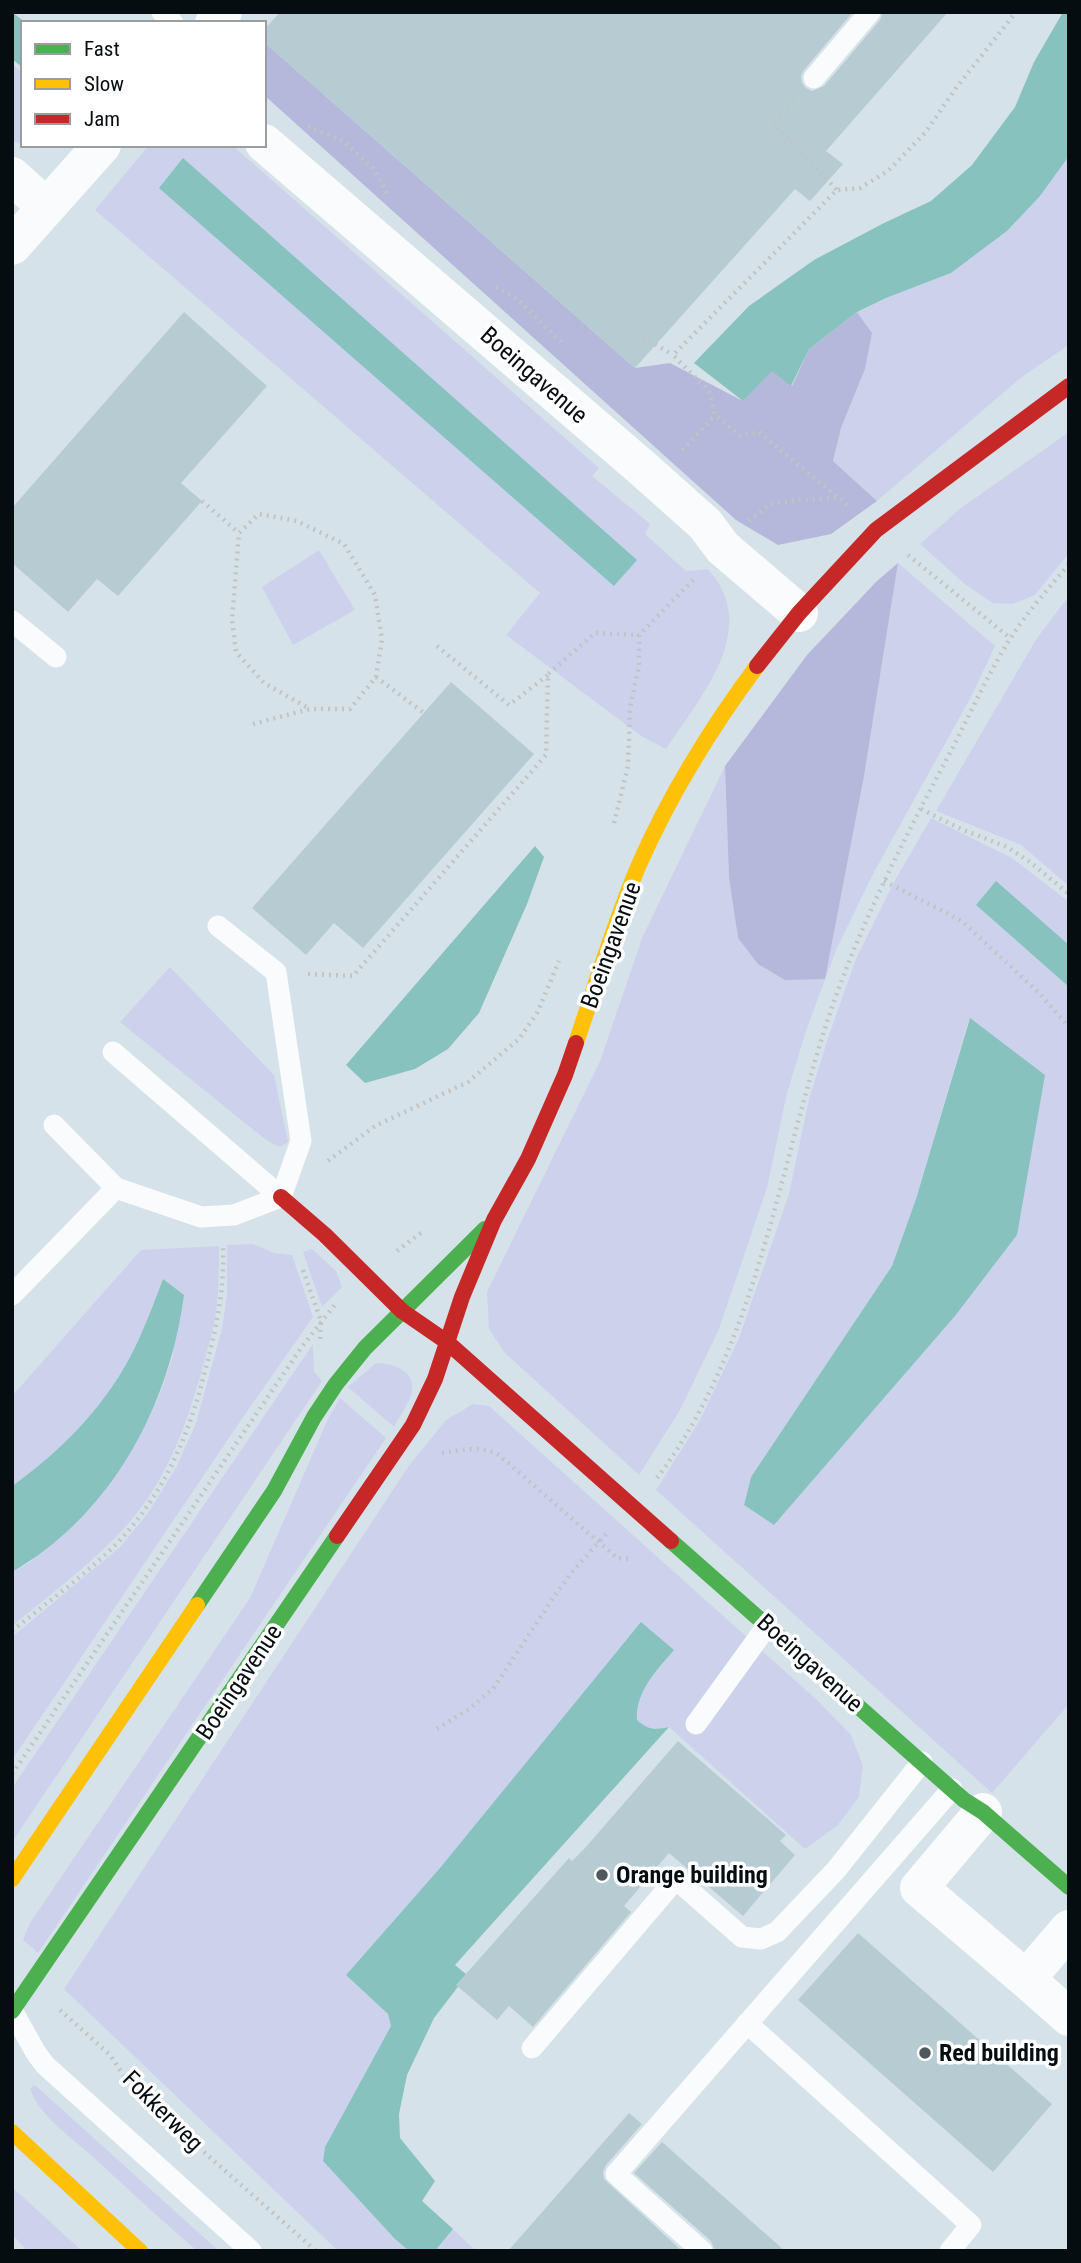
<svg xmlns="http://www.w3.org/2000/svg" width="1081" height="2263" viewBox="0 0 1081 2263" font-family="'Roboto Condensed',sans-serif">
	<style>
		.green { fill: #cdd2ec; fill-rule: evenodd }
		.forest { fill: #b4b8da }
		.water { fill: #87c2be }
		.building { fill: #b7ccd2 }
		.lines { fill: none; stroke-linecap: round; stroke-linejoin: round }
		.path { stroke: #c0c4c5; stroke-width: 4.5; stroke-dasharray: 2 5; stroke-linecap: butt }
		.lane { stroke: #f9fbfc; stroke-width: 21 }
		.street { stroke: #f9fbfc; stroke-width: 38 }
		.fast { stroke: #4caf50; stroke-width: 16 }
		.slow { stroke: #ffc107; stroke-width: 16 }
		.jam { stroke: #c62828; stroke-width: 16 }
		.poi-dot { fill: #4f585d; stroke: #fff; stroke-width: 2.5 }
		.labels { text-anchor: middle; stroke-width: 7; stroke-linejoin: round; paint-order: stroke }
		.street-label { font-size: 24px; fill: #060d11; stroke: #fff }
		.poi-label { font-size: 24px; font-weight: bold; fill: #060d11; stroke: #fff; text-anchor: start }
	</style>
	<rect width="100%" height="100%" fill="#d6e2e9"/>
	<path class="green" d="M 12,64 L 23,73 L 23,144 L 12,141 Z
		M 149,145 L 232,145 L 599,468 L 592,476 L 650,524 L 645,534 L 686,571 L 708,569 C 762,629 700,697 666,749 L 641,736 L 506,635 L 540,593 L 95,210 Z
		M 1069,156 L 1069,345 L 1023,376 L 877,501 L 833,461 L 841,428 L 865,369 L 872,334 L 857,312 L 886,298 L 951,273 L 1007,231 L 1040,196 Z
		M 1069,432 L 1069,553 L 1035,595 L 1012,604 L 993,603 L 966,585 L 920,544 L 961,508 Z
		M 319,550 L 355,610 L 293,645 L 262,587 Z
		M 898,563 L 995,646 L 973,693 L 873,874 L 836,950 L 807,1028 L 787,1093 L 767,1188 L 719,1329 L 680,1410 L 639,1475 L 505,1353 L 489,1329 L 487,1292 L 601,1059 L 642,938 L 725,766 L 729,878 L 738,938 L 825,979 L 864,776 Z
		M 1069,596 L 1069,886 L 1021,845 L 936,811 L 1037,638 Z
		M 931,818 L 1012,858 L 1069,902 L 1069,945 L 996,882 L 976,905 L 1069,987 L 1069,1704 L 992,1793 L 656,1490 L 700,1420 L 739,1338 L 789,1194 L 809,1099 L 829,1035 L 856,959 L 893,884 ZM 969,1019 L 1017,1235 L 955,1316 L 775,1524 L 744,1505 L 751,1477 L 892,1266 L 916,1199 Z
		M 170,967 L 274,1075 L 288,1142 L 280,1147 L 266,1140 L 120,1022 Z
		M 253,1244 L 274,1253 L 292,1255 L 313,1317 L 237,1426 L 12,1760 L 12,1637 L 120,1547 L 148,1513 L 177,1466 L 196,1423 L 222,1329 L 227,1295 L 227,1245 Z
		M 219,1246 C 219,1265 219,1285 217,1304 C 215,1325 208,1346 203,1366 C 187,1424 168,1478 128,1524 C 94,1562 52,1593 12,1626 L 12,1572 L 30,1562 L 117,1474 L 148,1420 L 161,1391 L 173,1355 L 163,1279 C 152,1306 143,1334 129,1359 C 101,1410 59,1453 12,1486 L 12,1396 L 141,1250 Z
		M 312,1249 L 336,1271 L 342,1287 L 322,1307 L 303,1252 Z
		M 313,1344 L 314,1371 L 322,1381 L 12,1842 L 12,1788 Z
		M 376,1363 C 392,1363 415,1370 412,1391 C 410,1403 399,1417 394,1427 L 348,1387 Z
		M 340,1398 L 386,1438 L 38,1953 L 23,1940 L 30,1923 L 250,1598 L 328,1419 Z
		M 473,1404 L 489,1406 L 817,1700 L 851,1735 L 863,1766 L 859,1797 L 837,1826 L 805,1849 L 669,1727 C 655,1730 648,1730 637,1720 C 635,1693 657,1670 674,1650 L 440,1868 L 346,1975 L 388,2014 L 391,2026 L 325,2147 L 323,2161 L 395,2239 L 409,2251 L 338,2251 L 64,1989 L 408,1467 L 446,1420 Z
		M 35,2085 L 219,2251 L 197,2251 C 161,2220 127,2188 92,2156 C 72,2138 40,2117 30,2089 Z
		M 12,2187 L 82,2251 L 27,2251 L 12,2234 Z
		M 453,2229 L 476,2251 L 435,2251 Z"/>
	<path class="forest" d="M 264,42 L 635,368 L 670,363 L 743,401 L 772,370 L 792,386 L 809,349 L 857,312 L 872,333 L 865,369 L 841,428 L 833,461 L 877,501 L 831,534 L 778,545 L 736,520 L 264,95 Z
		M 898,563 L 864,776 L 825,979 L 785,980 L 758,964 L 738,938 L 729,878 L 725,766 L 807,655 L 877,581 Z"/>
	<path class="water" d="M 12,12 L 26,23 L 23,23 L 23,68 L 12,59 Z
		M 1063,12 L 1069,12 L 1069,156 L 1040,196 L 1007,231 L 951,273 L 886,298 L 857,312 L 809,349 L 791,386 L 772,371 L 743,401 L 694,363 L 749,306 L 814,260 L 884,223 L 931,201 L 972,165 L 1015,107 L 1034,62 Z
		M 183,158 L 637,560 L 614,586 L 159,188 Z
		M 535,846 L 544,857 L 527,904 L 479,1013 L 448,1049 L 415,1069 L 365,1083 L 346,1065 Z
		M 996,881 L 1069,945 L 1069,987 L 976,905 Z
		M 970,1018 L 1045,1075 L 1017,1235 L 955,1316 L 774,1525 L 744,1505 L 751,1477 L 892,1266 L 916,1199 Z
		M 163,1279 L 184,1295 C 169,1407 112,1514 12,1572 L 12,1486 C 59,1453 102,1409 129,1359 C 143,1333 153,1305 163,1279 Z
		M 641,1622 L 674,1650 C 657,1670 635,1692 637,1720 C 648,1730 655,1730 669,1727 L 455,1965 L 467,1975 L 434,2018 L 407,2075 L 399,2114 L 400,2138 L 435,2181 L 422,2201 L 453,2229 L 435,2251 L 409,2251 L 395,2239 L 323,2161 L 325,2147 L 391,2026 L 388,2014 L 346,1975 L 440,1868 Z"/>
	<path class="building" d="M 280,12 L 853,12 L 804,70 L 801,76 L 802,83 L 806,88 L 812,91 L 824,86 L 880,20 L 883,12 L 948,12 L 826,151 L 843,164 L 810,201 L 795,189 L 635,368 L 264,42 L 264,30 Z
		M 184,312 L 267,386 L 181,483 L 202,501 L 118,596 L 97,579 L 68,612 L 12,563 L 12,508 Z
		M 451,682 L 534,754 L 363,948 L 334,923 L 306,955 L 252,908 Z
		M 678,1741 L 786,1835 L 780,1841 L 795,1855 L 743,1916 L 669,1853 L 624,1906 L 631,1912 L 533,2027 L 509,2006 L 497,2020 L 456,1985 L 569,1858 L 572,1861 L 585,1848 Z
		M 858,1933 L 1052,2104 L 993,2172 L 798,2000 Z
		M 629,2113 L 642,2124 L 606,2165 L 603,2172 L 604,2179 L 682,2251 L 508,2251 Z
		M 662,2142 L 785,2251 L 715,2251 L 711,2241 L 634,2173 Z"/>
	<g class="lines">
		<path class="path" d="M 794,101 L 774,124 L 837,190
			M 308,126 L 344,142 L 373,168 L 389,196
			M 496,287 L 517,299 L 561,342
			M 643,337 L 673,355
			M 682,450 L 715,415
			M 202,501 L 239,533
			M 847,505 L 759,432 L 740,436 L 715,415 L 709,391 L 673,355 L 837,190 L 860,188 L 888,171 L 925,133 L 956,88 L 1016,12
			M 749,521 L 770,504 L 799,500 L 839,498
			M 908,555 L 1010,638
			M 437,646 L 509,705 L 548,675
			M 376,677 L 424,713
			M 253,724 L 310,709 L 350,709 L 376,677 L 382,639 L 375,595 L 344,544 L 297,521 L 259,514 L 239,533 L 232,620 L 236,652 L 264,683 L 310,709
			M 921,809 L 961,829 L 1007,847 L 1030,862 L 1069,894
			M 614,823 L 628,766 L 630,708 L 639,665 L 639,635 L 696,577
			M 884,881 L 962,921 L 1040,994 L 1069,1027
			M 308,974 L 353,976 L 546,755 L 548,674 L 595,633 L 639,635
			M 328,1161 L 375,1126 L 468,1082 L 519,1039 L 537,1013 L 559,961
			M 397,1251 L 423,1231
			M 303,1270 L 321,1321 L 320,1339
			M 442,1453 C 461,1450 481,1445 499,1455 L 617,1558 L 630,1559
			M 657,1478 C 759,1343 778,1167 831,1010 C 862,920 906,835 951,751 C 970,714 988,674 1010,639 C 1027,612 1049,588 1069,564
			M 12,1631 C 44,1605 78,1580 107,1553 C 160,1503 188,1440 205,1371 C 216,1329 225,1289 223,1245
			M 437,1729 L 469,1709 L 493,1689 L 555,1595 L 573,1571 L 606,1534
			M 12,1774 L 301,1348 L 337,1302
			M 60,2010 L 110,2055 L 129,2083 L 162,2115 L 316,2251"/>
		<path class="lane" d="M 162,12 L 173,23
			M 814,78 L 870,12
			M 12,621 L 56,657
			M 218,926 L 276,972 L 301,1141 L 281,1197
			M 113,1052 L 281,1197
			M 54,1125 L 116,1188 L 201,1217 L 234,1215 L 281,1197
			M 12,1295 L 116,1188
			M 696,1724 L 767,1626
			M 12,2010 L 36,2053 L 45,2065 L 251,2251
			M 747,2023 L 971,2225 L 950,2251
			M 532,2048 L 676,1879 L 742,1937 L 761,1939 L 777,1932 L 836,1870 L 922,1762
			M 702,2251 L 616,2174 L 952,1789"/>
		<path class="street" d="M 214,23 L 223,12
			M 264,143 L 641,467 L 705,524 L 723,548 L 799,613
			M 12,176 L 46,207
			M 12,246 L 102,145
			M 983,1812 L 919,1888 L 1026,1979
			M 1069,1929 L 1026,1979 L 1069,2017"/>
		<path class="fast" d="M 671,1541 L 964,1800 L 983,1812 L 1069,1887
			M 197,1605 L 274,1491 L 314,1417 L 336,1384 L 365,1348 L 485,1229
			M 12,2011 L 337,1536"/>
		<path class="slow" d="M 576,1043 C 596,984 614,924 638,867 C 669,796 711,728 757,666
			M 12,1879 L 197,1605
			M 12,2132 L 140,2251"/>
		<path class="jam" d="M 757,666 L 799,613 L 876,530 L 1069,386
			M 281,1197 L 325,1235 L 402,1311 L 447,1342 L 671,1541
			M 337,1536 L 413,1425 L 435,1379 L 462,1297 L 494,1220 L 528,1159 L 565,1075 L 576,1043"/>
	</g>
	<g class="poi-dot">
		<circle cx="602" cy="1875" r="7"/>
		<circle cx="925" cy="2053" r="7"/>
	</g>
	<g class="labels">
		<g class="street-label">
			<text transform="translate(534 375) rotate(41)" y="8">Boeingavenue</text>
			<text transform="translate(611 945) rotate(-70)" y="8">Boeingavenue</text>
			<text transform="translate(810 1663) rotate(42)" y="8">Boeingavenue</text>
			<text transform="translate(239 1682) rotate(-56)" y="8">Boeingavenue</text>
			<text transform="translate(163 2111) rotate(45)" y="8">Fokkerweg</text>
		</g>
		<g class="poi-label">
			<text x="616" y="1883">Orange building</text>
			<text x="939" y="2061">Red building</text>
		</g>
	</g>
	<rect width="1081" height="2263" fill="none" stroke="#060d11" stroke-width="28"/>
	<rect x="21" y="21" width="245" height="126" fill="#ffffff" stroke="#9b9ea0" stroke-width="2"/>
	<rect x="35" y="44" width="35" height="10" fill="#4caf50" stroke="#9b9ea0" stroke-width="2"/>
	<text x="84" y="56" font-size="21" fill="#060d11">Fast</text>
	<rect x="35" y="79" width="35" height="10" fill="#ffc107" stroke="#9b9ea0" stroke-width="2"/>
	<text x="84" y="91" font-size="21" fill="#060d11">Slow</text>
	<rect x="35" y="114" width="35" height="10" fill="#c62828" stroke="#9b9ea0" stroke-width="2"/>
	<text x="84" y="126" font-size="21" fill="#060d11">Jam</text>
</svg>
